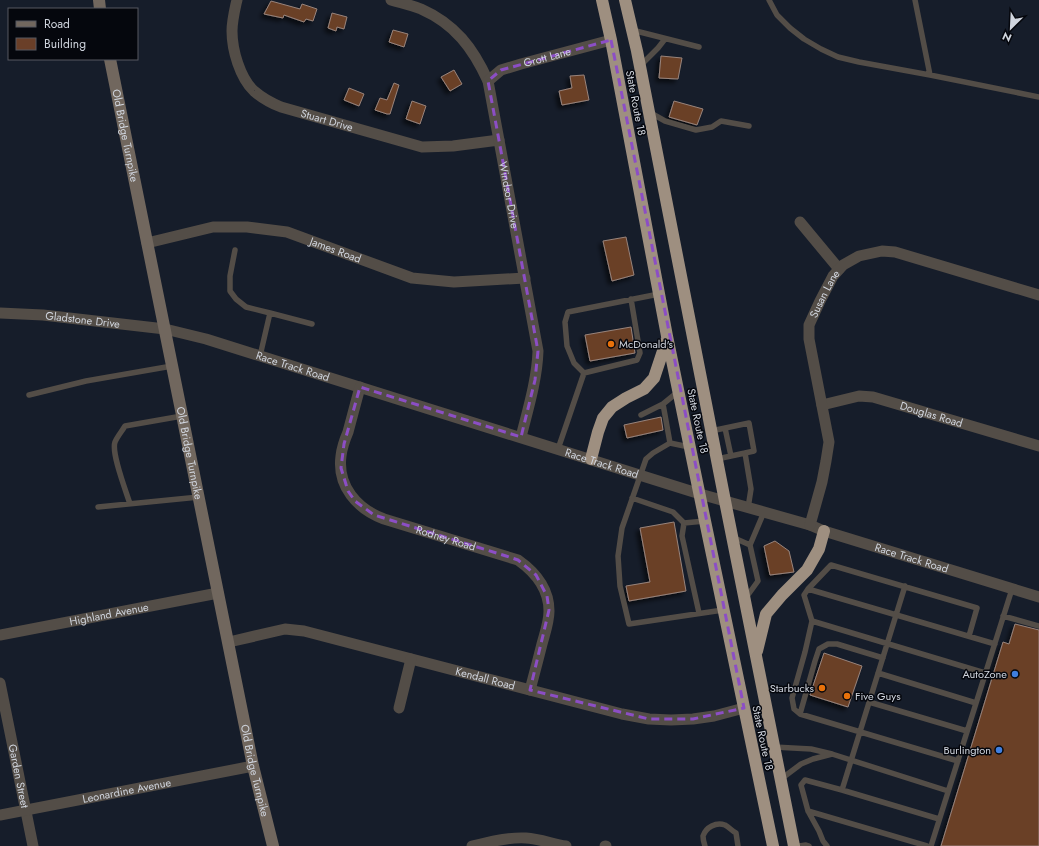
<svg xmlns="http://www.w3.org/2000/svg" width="1039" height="846" viewBox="0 0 1039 846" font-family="Jost,sans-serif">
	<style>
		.building { fill: #6a3f28; stroke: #98847b; filter: url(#shadow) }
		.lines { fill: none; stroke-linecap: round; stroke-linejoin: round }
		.lane { stroke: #534d47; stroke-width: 5.5 }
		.street { stroke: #534d47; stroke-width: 11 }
		.secondary { stroke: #71675e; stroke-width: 12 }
		.highway { stroke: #9e8f80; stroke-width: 12 }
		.marked { fill: none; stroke: #8c4ec5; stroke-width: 3; stroke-dasharray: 8 5; stroke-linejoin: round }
		.food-dot { fill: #e8710a; stroke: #05070d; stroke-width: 1.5 }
		.shop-dot { fill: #3f7fe0; stroke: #05070d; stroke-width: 1.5 }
		.labels { text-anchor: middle; stroke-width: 3; stroke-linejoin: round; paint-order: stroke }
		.street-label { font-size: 11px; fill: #d0d5de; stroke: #05070d }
		.poi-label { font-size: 11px; fill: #d0d5de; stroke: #05070d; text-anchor: end }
	</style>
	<defs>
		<filter id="shadow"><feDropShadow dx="-3.5" dy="3.5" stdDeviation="2" flood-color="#0009"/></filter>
	</defs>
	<rect width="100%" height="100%" fill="#161d2a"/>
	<path class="building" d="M 271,1 L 300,9 L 302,4 L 317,9 L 313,21 L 306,19 L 304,22 L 284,15 L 283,18 L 264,14 Z
		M 332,13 L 347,17 L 344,29 L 337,27 L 336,31 L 328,28 Z
		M 393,30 L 408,34 L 404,47 L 389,42 Z
		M 661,56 L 682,58 L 678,79 L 659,78 Z
		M 454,70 L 462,84 L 450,91 L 441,77 Z
		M 584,75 L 589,100 L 562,105 L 559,91 L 572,88 L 570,76 Z
		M 394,83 L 399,85 L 390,114 L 387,114 L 375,110 L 380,98 L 387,100 Z
		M 349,88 L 364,94 L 359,106 L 344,100 Z
		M 412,101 L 426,106 L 420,124 L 406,119 Z
		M 674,101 L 703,109 L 697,125 L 669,117 Z
		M 626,237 L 634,275 L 612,281 L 603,241 Z
		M 631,327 L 635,353 L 590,361 L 585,335 Z
		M 661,417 L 663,430 L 627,438 L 624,425 Z
		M 674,522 L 686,591 L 629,601 L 626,586 L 650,582 L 640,528 Z
		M 775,541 L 789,551 L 794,572 L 770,575 L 764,546 Z
		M 1015,624 L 1039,630 L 1039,846 L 941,846 L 1003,642 L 1009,644 Z
		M 824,653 L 862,666 L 848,707 L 810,695 Z"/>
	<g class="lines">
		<path class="lane" d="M 769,0 L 777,15 L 790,28 L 804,39 L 821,49 L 838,57 L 859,62 L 930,75 L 1039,97
			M 915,0 L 930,75
			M 632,30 L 699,47
			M 640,66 L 658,48 L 665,39
			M 649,112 L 665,121 L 696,130 L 712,127 L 721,121 L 749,126
			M 235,250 L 230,276 L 230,291 L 236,299 L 246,307 L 270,313
			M 260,356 L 270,313 L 312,324
			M 584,373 L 637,360 L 640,353 L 631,299
			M 679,391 L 663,404 L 670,443 L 689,447
			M 29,395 L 86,381 L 172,366
			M 641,415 L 663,404
			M 725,428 L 731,456
			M 711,431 L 749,423 L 754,451 L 745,453
			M 670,443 L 653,453 L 646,459 L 622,528 L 618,556 L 620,586 L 629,624 L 723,610
			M 558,449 L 584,373 L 574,363 L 567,346 L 565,322 L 568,312 L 659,294
			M 717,459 L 745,453 L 751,489 L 748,508
			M 632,498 L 673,512 L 684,523 L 682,536 L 699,613
			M 130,504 C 126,491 111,453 115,442 C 117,437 122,431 125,426 L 182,416
			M 98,507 L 199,497
			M 684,523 L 705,521
			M 732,537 L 750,545
			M 905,586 L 842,790 L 939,819
			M 808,589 L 804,595 L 812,621 L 805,652 L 792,698 L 794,709 L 800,714 L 958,761
			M 745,599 L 758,581 L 750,545 L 764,512
			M 1003,616 L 1039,626
			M 812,621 L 985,673
			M 969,636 L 977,608 L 831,565 L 808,589 L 995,644
			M 878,673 L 976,703
			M 869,702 L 967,731
			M 800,714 L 815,661 L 819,649 L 828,644 L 837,644 L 883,658
			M 774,747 L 811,749 L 832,754 L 813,759 L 801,764 L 781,779
			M 832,754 L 948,791
			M 808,811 L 927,846
			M 705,846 C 704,843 703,839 703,836 C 706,827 716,822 725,825 C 729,827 732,831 736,833 L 738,846
			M 799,846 L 806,845 L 809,846
			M 827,846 L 823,841 L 819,831 L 808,811 L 801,785 L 805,780 L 842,790
			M 931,846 L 1012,589"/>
		<g class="street">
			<path id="s1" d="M 237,0 L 236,4 C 234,13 232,22 232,31 C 232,50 240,78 254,91 C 262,98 271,103 281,107 L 422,147 L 453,146 L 499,140"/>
			<path id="s2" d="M 391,0 C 401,3 411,5 421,9 C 455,24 473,48 488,81 L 538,351 C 537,380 528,409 521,437"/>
			<path id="s3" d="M 488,81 L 501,70 L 521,64 L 611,40"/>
			<path d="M 800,222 L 839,269"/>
			<path id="s4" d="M 147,243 L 213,227 L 247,227 L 287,232 L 412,278 L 454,282 L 525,278"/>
			<path id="s5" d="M 0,313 L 43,315 L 165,329 L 206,339 L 700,494 L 810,525 L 824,531 L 1039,597"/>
			<path id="s6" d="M 360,387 C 356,402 352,417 348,432 C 345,439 342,447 341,456 C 337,486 357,509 384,519 L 518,560 C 535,572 549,588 549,611 C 549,622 545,633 542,644 C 538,660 534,675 530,690"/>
			<path id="s7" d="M 822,405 L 859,396 L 873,397 L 1039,446"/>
			<path id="s8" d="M 810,525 L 822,482 L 826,461 L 829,442 L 809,339 L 809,325 L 820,301 L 833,276 L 843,265 L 859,256 L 882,251 L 895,252 L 1039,295"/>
			<path id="s9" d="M 0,635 L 218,593"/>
			<path id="s10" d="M 229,642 L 285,629 L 304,631 L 622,714 L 649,719 L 671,720 L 693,719 L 714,716 L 744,708"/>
			<path id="s11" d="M 0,683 L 33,846"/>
			<path d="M 399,708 L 411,659"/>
			<path id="s12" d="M 0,815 L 253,766"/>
			<path d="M 472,846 C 490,842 508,837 526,838 C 540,839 553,844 566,846"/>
			<path d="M 605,846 L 606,846"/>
		</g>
		<g class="secondary">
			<path d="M 99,0 L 100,9"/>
			<path id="s13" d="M 110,59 L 253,766 L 273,846"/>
		</g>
		<path class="highway" d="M 602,0 L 611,40 L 667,336 L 705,521 L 773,846
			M 625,0 L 637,51 L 725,501 L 794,846
			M 591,459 L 598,432 L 603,418 L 612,407 L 626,398 L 644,389 L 654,378 L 667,339
			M 757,651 L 766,614 L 782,595 L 807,570 L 819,549 L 824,531"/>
	</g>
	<path class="marked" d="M 611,40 L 744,708 L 693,719 L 649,719 L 530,690 L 549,610 L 547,596 L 536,575 L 518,560 L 506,556 L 374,515 L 355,501 L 348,491 L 341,468 L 344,444 L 360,387 L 521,437 L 535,380 L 538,351 L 488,81 L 501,70 Z"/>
	<g class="food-dot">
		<circle cx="611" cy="344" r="4"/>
		<circle cx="822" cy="688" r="4"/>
		<circle cx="847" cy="696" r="4"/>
	</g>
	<g class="shop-dot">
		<circle cx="1015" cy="674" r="4"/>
		<circle cx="999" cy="750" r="4"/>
	</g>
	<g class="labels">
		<g class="street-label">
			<text dy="4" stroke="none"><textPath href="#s3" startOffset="65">Grott Lane</textPath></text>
			<text transform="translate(636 103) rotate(79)" y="4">State Route 18</text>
			<text dy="4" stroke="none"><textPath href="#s1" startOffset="176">Stuart Drive</textPath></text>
			<text dy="4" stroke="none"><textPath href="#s13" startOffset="78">Old Bridge Turnpike</textPath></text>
			<text dy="4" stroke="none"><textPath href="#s2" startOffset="248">Windsor Drive</textPath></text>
			<text dy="4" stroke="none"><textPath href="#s4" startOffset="194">James Road</textPath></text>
			<text dy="4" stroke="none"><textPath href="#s8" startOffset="239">Susan Lane</textPath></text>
			<text dy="4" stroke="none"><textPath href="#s5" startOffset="83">Gladstone Drive</textPath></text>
			<text dy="4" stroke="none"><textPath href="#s5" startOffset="299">Race Track Road</textPath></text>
			<text dy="4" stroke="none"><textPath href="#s7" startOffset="113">Douglas Road</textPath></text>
			<text transform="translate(698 421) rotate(78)" y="4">State Route 18</text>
			<text dy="4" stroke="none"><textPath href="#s13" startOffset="402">Old Bridge Turnpike</textPath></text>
			<text dy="4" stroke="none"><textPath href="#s5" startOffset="623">Race Track Road</textPath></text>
			<text dy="4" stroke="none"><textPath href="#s6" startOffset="219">Rodney Road</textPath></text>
			<text dy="4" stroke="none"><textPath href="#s5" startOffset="947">Race Track Road</textPath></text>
			<text dy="4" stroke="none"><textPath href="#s9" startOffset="111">Highland Avenue</textPath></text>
			<text dy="4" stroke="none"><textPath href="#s10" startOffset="264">Kendall Road</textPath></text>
			<text transform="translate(763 738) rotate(78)" y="4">State Route 18</text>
			<text dy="4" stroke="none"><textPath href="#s13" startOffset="726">Old Bridge Turnpike</textPath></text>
			<text dy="4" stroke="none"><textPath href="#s11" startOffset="95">Garden Street</textPath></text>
			<text dy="4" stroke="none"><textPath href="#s12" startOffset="129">Leonardine Avenue</textPath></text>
		</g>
		<g class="poi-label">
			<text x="619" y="348" text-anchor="start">McDonald's</text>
			<text x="1007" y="678">AutoZone</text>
			<text x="814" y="692">Starbucks</text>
			<text x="855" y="700" text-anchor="start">Five Guys</text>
			<text x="991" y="754">Burlington</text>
		</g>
	</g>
	<rect x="8" y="8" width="130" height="52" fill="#05070d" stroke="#565961"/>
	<rect x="16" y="21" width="20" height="6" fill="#71675e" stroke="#565961"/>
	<text x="44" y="28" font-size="12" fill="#d0d5de">Road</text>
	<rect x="16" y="38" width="20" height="12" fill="#6a3f28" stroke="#565961"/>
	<text x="44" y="48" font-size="12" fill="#d0d5de">Building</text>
	<g transform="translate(1011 28) rotate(204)" stroke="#05070d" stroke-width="3" paint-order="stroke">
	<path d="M0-3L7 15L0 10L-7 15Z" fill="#d0d5de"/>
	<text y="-6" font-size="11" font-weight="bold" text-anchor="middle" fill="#d0d5de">N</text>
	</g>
</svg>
